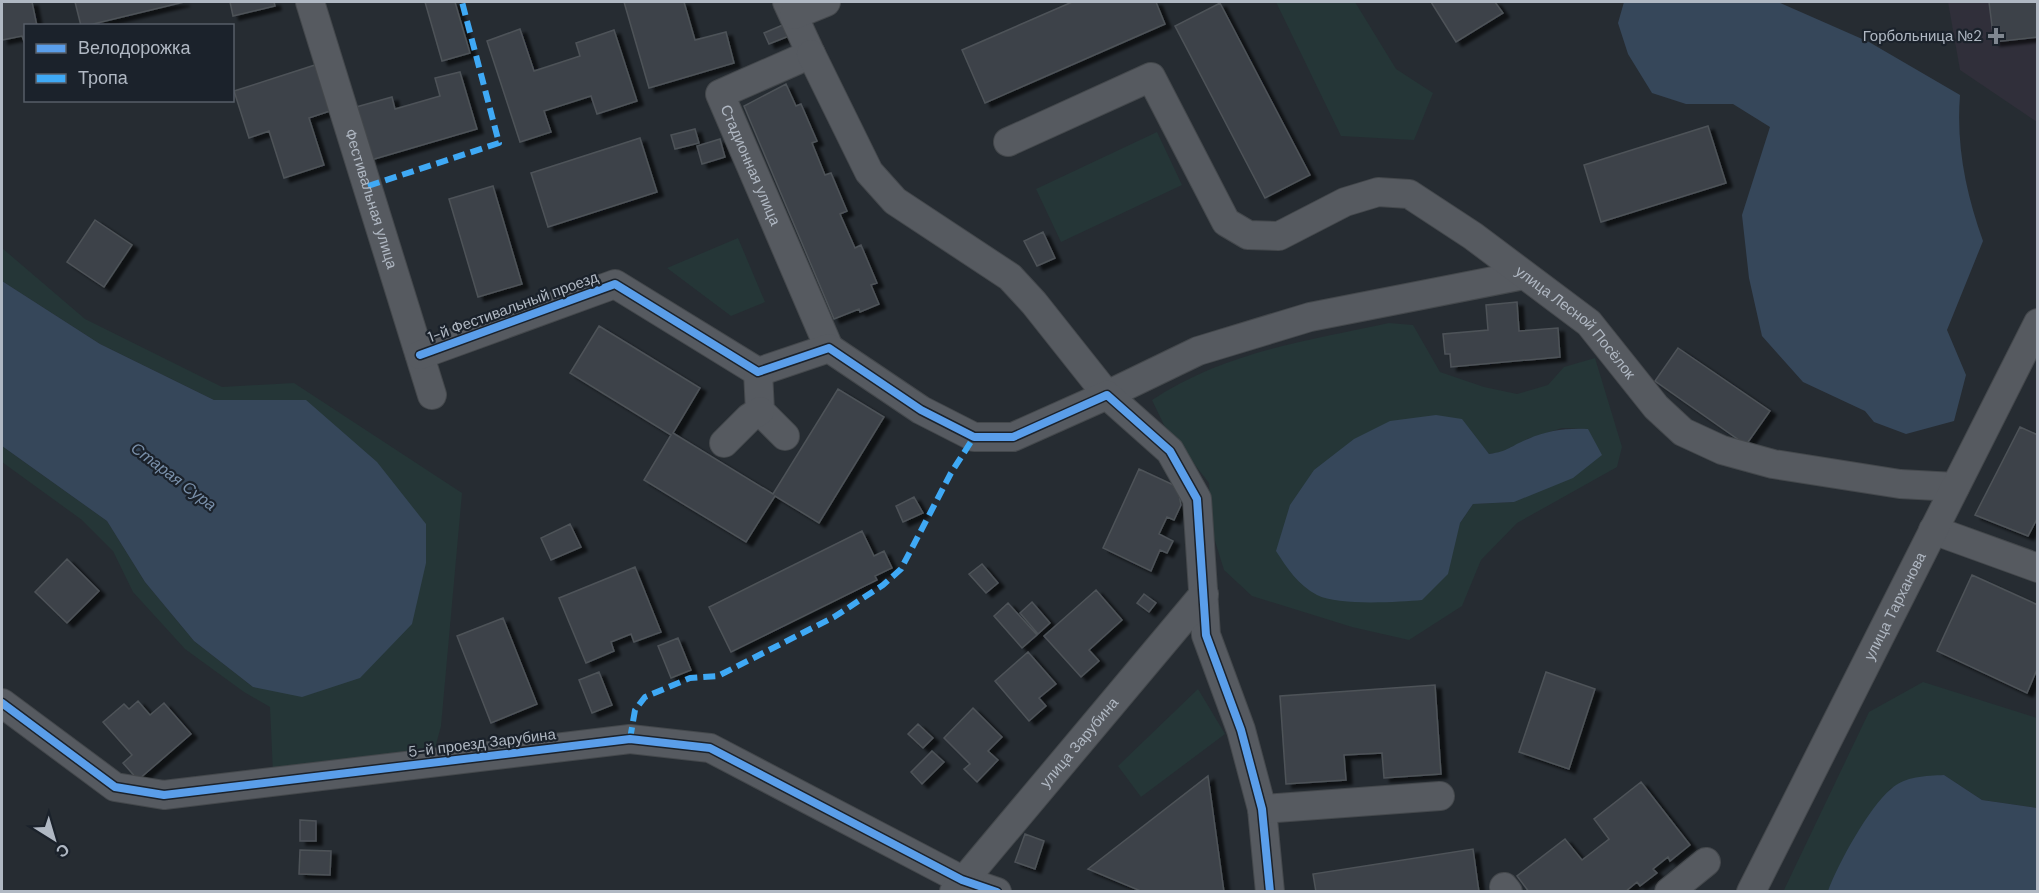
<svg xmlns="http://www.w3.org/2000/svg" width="2039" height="893" viewBox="0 0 2039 893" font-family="'DM Sans',sans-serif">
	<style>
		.medical { fill: #302f3a }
		.green { fill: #253637; fill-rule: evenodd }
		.water { fill: #36475a }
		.building { fill: #3e4348; stroke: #4e5359; stroke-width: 1.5; filter: url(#shadow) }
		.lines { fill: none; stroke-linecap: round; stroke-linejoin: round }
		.minor-casing { stroke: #44484c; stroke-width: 30 }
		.minor { stroke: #565a60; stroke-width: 28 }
		.quiet { stroke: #3fa9f5; stroke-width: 6; stroke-dasharray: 12 6; stroke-linecap: butt }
		.cycleway-casing { stroke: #1b222b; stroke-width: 11 }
		.cycleway { stroke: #5a9eea; stroke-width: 8 }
		.poi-dot { fill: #808790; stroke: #1b222b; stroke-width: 2 }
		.labels { text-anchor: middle; stroke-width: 4.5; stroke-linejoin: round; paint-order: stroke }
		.poi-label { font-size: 15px; fill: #b0b8c3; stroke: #1b222b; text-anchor: end }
		.street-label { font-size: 15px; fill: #b0b8c3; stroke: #1b222b }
		.water-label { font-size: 16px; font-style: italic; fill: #7a90aa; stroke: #1b222b }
	</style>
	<defs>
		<filter id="shadow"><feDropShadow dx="6" dy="4" stdDeviation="1.5" flood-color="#0009"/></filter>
	</defs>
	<rect width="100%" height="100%" fill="#262c32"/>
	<path class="medical" d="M 1948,2 L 2037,2 L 2037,122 L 1960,70 Z"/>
	<path class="green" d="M 1276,2 L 1355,2 L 1396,69 L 1433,93 L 1414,140 L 1341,136 Z
		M 1157,132 L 1182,185 L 1061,242 L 1036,189 Z
		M 738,238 L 765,302 L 731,316 L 667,268 Z
		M 2,248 L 85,319 L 222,387 L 294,383 L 462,493 L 441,726 L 432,759 L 273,773 L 270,707 L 244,692 L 185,649 L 133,592 L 113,551 L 82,520 L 2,462 L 2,446 L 107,521 L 145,582 L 194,641 L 253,687 L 306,400 L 214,400 L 100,344 L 2,281 Z
		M 1389,323 L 1413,325 L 1440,372 L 1484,387 L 1517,394 L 1548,385 L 1564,367 L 1595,358 L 1622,447 L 1617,467 L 1517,523 L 1481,560 L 1462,606 L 1409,640 L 1352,627 L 1252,596 L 1224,570 L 1211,528 L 1209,483 L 1164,425 L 1152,400 C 1225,352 1306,341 1389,323 ZM 1562,428 L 1588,429 L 1514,502 L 1473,504 L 1460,523 L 1477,440 L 1489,454 L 1510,451 L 1527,439 Z
		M 1923,682 L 2037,718 L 2037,808 L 1982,800 L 1944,775 L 1891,788 L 1864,823 L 1828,891 L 1783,892 L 1869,712 Z
		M 1198,689 L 1225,734 L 1141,797 L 1118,766 Z"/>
	<path class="water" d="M 1624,2 L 1778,2 L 1869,42 L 1960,95 C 1956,146 1966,193 1983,241 L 1947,330 L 1966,375 L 1954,421 L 1906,434 L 1874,422 L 1865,411 L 1803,382 L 1762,336 L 1749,278 L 1742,215 L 1770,127 L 1733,104 L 1686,104 L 1652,93 L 1628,54 L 1618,23 Z
		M 2,281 L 100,344 L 214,400 L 306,400 L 377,462 L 426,524 L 426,563 L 412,624 L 360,678 L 302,697 L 253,687 L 194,641 L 145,582 L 107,521 L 2,446 Z
		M 1436,415 L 1462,419 L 1489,454 C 1510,451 1510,446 1528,439 C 1548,430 1567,428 1588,429 L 1602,455 L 1573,478 L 1514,502 L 1473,504 L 1460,523 L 1448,574 L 1422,600 C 1398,602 1338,606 1317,595 C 1298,585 1287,568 1276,551 L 1290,505 L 1314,470 L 1354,439 L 1390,421 Z
		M 1944,775 L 1982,800 L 2037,808 L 2037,891 L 1828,891 C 1838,864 1869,807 1891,789 C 1905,776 1926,776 1944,775 Z"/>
	<path class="building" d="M 2,2 L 32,2 L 37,26 L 26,26 L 26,47 L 22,36 L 2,40 Z
		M 75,2 L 184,2 L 85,26 L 81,26 Z
		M 230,2 L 274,2 L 275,6 L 233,16 Z
		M 425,2 L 455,2 L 470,53 L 442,61 Z
		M 624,2 L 684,2 L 695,40 L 726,32 L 734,63 L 649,88 Z
		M 1072,2 L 1156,2 L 1165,24 L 985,103 L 962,50 Z
		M 1431,2 L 1495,2 L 1503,13 L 1456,42 Z
		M 1989,2 L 2038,2 L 2038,37 L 1994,42 Z
		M 1220,3 L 1310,175 L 1265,198 L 1175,26 Z
		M 785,24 L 789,36 L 769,44 L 764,33 Z
		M 520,29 L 534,71 L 580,56 L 576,43 L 614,30 L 637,101 L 597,114 L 591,96 L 544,111 L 551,132 L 520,142 L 487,41 Z
		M 318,64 L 333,110 L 309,118 L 324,165 L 284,178 L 269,131 L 249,138 L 234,91 Z
		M 460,72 L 477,129 L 371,160 L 356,107 L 392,97 L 395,109 L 440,96 L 435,78 Z
		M 786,84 L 796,106 L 801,104 L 817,141 L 812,143 L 825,175 L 831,173 L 847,211 L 840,214 L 855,248 L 861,245 L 877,283 L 871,285 L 879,304 L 860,312 L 859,309 L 834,319 L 744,106 Z
		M 1708,126 L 1726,183 L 1601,222 L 1584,165 Z
		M 695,129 L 699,143 L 675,149 L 671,135 Z
		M 640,138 L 657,192 L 548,227 L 531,173 Z
		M 720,139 L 725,157 L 702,164 L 697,146 Z
		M 493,186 L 522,284 L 478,297 L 449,199 Z
		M 95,220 L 132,245 L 104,287 L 67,262 Z
		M 1043,232 L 1055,258 L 1037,266 L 1024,241 Z
		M 1517,302 L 1519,331 L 1558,328 L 1560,357 L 1451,367 L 1450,354 L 1445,354 L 1443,334 L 1488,330 L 1486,305 Z
		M 599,326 L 700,388 L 673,433 L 773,494 L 838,389 L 884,417 L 819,523 L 775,496 L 746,542 L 644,480 L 671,435 L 570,373 Z
		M 1678,348 L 1770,411 L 1746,445 L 1655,381 Z
		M 2020,427 L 2038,435 L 2038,517 L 2028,536 L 1975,515 Z
		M 1139,469 L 1178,487 L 1181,505 L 1174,520 L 1167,517 L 1159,534 L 1173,541 L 1167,553 L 1160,550 L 1151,571 L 1103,548 Z
		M 914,497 L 923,513 L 903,522 L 896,506 Z
		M 570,524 L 581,547 L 551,560 L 541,538 Z
		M 862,531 L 874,556 L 884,551 L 892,568 L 875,576 L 877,580 L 731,652 L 709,607 Z
		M 67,559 L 99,591 L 67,623 L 35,592 Z
		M 982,564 L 998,583 L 986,593 L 969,574 Z
		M 635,567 L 661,632 L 634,642 L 631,634 L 611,642 L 614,651 L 586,663 L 559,598 Z
		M 1972,575 L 2038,605 L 2038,667 L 2027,693 L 1937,651 Z
		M 1096,590 L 1122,620 L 1089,650 L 1099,661 L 1081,677 L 1044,636 Z
		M 1144,594 L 1156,603 L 1149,612 L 1137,603 Z
		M 1032,602 L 1050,623 L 1038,634 L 1020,613 Z
		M 1008,603 L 1037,635 L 1022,648 L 994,616 Z
		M 503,618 L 537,704 L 491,723 L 457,636 Z
		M 678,638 L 691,670 L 671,678 L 658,646 Z
		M 1028,652 L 1056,684 L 1039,698 L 1046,706 L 1029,721 L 995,681 Z
		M 599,672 L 612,705 L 592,713 L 579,680 Z
		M 1546,672 L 1595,689 L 1569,769 L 1519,752 Z
		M 1435,685 L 1441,774 L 1384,778 L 1382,753 L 1344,755 L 1346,780 L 1286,784 L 1280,696 Z
		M 138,701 L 150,715 L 164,703 L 191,734 L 138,780 L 123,763 L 132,755 L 103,722 L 124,704 L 129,709 Z
		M 973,708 L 1002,737 L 988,751 L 998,760 L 977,782 L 964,769 L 970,764 L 944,738 Z
		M 918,724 L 933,738 L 923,748 L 908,734 Z
		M 932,751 L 944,762 L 922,784 L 911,772 Z
		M 1208,776 L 1224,892 L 1143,892 L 1088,869 Z
		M 1641,782 L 1690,845 L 1670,861 L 1668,857 L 1653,869 L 1657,873 L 1640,886 L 1637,882 L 1625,892 L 1529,892 L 1517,876 L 1565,839 L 1582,860 L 1609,839 L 1594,819 Z
		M 300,820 L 316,821 L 316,841 L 300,841 Z
		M 1025,834 L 1044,841 L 1035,869 L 1015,862 Z
		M 1473,849 L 1479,892 L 1316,892 L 1313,874 Z
		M 300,850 L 331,851 L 330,875 L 299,874 Z"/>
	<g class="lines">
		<g class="minor-casing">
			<g id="minor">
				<path id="s1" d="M 310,2 L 432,395"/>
				<path id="s2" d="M 787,2 L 811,54 L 720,94 L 829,348"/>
				<path d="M 794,15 L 826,2"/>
				<path d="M 811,54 L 869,172 L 895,201 L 1010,277 L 1034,303 L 1107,395 L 1198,351 L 1310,317 L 1524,275"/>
				<path id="s3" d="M 1008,142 L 1151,77 L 1226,222 L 1248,235 L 1279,236 L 1345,202 L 1378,192 L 1409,194 L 1473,236 L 1589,323 L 1656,407 L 1683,432 L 1722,450 L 1773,464 L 1900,484 L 1955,487"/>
				<path d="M 420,355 L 615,284 L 758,372 L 829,348 L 921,410 L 974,437 L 1013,437 L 1107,395 L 1170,451 L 1197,499 L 1206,635 L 1241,730 L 1262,809 L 1270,892"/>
				<path d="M 758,372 L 760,411 L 785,436"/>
				<path d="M 724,443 L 749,418 L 760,411"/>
				<path d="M 1933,530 L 2038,568"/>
				<path d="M 2,703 L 115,787 L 164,795 L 630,739 L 710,748 L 962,880 L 997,892"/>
				<path d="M 1262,809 L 1440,796"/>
				<path d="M 1504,887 L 1508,892"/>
				<path id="s4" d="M 954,892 L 1204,594"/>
				<path d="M 1669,892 L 1706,862"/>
				<path id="s5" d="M 1751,892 L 2038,323"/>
			</g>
		</g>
		<use href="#minor" class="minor"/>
		<path class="quiet" d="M 368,186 L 499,143 L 462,2
			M 630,739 L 635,710 L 645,697 L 690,678 L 718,676 L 834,617 L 883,585 L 901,569 L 951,473 L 974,437"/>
		<g class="cycleway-casing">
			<path id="cycleway" d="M 420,355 L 615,284 L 758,372 L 829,348 L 921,410 L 974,437 L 1013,437 L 1107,395 L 1170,451 L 1197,499 L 1206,635 L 1241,730 L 1262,809 L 1270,892
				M 2,703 L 115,787 L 164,795 L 630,739 L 710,748 L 962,880 L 997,892"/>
		</g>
		<use href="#cycleway" class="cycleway"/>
	</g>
	<path class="poi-dot" d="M1993 27h6v6h6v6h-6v6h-6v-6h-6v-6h6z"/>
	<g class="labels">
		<g class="poi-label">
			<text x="1982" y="41">Горбольница №2</text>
		</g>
		<g class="street-label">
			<text dy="5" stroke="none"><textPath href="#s2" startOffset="234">Стадионная улица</textPath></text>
			<text dy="5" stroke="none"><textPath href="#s1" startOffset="206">Фестивальная улица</textPath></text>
			<text transform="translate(513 307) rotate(-20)" y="5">1-й Фестивальный проезд</text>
			<text dy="5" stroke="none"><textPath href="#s3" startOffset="728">улица Лесной Посёлок</textPath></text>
			<text dy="5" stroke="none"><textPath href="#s5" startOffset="320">улица Тарханова</textPath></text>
			<text dy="5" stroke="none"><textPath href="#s4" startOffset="195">улица Зарубина</textPath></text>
			<text transform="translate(482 743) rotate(-7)" y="5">5-й проезд Зарубина</text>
		</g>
		<g class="water-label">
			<text transform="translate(174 476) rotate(37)" y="6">Старая Сура</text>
		</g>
	</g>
	<rect width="2039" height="893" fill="none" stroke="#b0b8c3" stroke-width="6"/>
	<rect x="24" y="24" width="210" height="78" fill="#1b222b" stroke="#575e68" stroke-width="1.5"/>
	<rect x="36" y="44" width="30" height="9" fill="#5a9eea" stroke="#575e68" stroke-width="1.5"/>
	<text x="78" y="54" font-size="18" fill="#b0b8c3">Велодорожка</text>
	<rect x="36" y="74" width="30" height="9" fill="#3fa9f5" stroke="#575e68" stroke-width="1.5"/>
	<text x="78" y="84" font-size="18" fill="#b0b8c3">Тропа</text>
	<g transform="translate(54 839) rotate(143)" stroke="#1b222b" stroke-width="4.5" paint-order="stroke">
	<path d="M0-4.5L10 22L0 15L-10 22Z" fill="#b0b8c3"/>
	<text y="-9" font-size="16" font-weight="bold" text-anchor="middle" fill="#b0b8c3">С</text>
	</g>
</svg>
